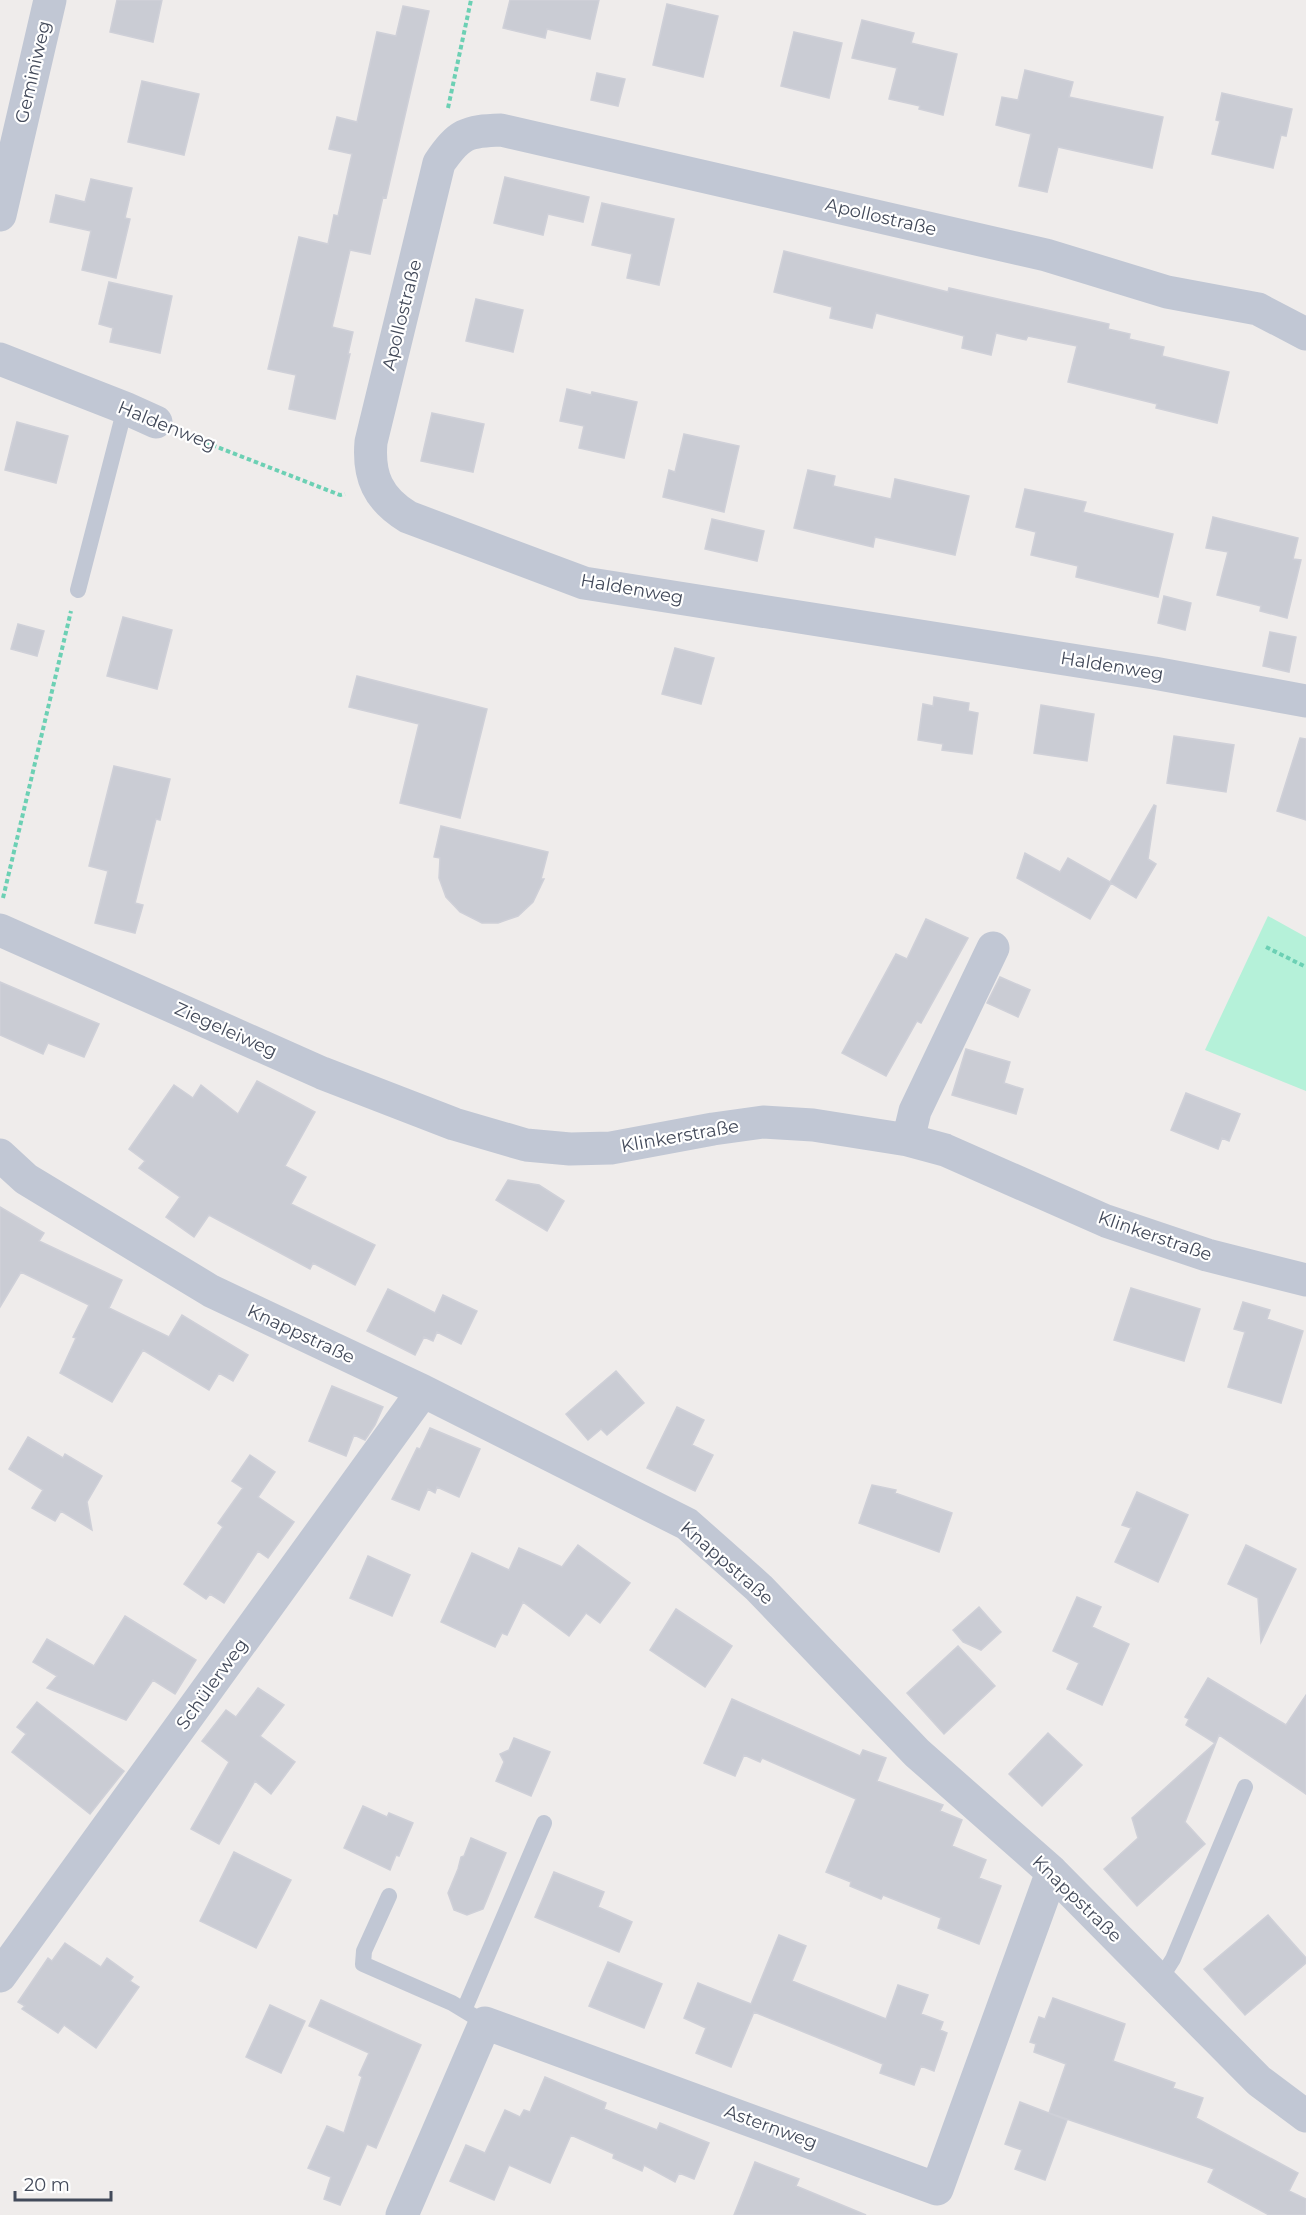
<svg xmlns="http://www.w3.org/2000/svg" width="1306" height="2215" viewBox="0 0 1306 2215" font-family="Montserrat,sans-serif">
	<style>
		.green { fill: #b5f1d9 }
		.building { fill: #caccd4; stroke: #cfd0d8; stroke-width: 1.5 }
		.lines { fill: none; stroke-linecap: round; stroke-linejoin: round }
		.path { stroke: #6cd0b4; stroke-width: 4; stroke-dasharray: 4.5 3; stroke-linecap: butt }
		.service { stroke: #c1c7d4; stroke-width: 16 }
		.minor { stroke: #c1c7d4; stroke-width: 33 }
		.labels { text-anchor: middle; stroke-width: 4.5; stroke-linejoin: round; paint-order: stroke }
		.street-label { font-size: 18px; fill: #434a5a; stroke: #fff }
	</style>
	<rect width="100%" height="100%" fill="#efeceb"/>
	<path class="green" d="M 1268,916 L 1306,937 L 1306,1091 L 1205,1050 Z"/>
	<path class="building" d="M 117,0 L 162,0 L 153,42 L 110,32 Z
		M 510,0 L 599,0 L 590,39 L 547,29 L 545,38 L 503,28 Z
		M 667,4 L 718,16 L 703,77 L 653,65 Z
		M 403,6 L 429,11 L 386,198 L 383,197 L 370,254 L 350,250 L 332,327 L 353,332 L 348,354 L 350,354 L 335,419 L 289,409 L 296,375 L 268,369 L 299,237 L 328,244 L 334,215 L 338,216 L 352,154 L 329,149 L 337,117 L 357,122 L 377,32 L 396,36 Z
		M 862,20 L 914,33 L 911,43 L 957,54 L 943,115 L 919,109 L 920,106 L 889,99 L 897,68 L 852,58 Z
		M 794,32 L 842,43 L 829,98 L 781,86 Z
		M 1025,70 L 1073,82 L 1069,97 L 1163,117 L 1152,168 L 1058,147 L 1047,192 L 1019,186 L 1031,134 L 996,125 L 1002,97 L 1018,100 Z
		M 597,73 L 625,79 L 618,106 L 591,100 Z
		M 142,81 L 199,94 L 184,155 L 128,142 Z
		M 1222,93 L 1292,109 L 1286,136 L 1281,135 L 1273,168 L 1212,154 L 1220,121 L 1216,120 Z
		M 505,177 L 589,197 L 583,222 L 548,214 L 543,235 L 494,223 Z
		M 91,179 L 132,188 L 125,218 L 130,219 L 116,278 L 82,270 L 91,231 L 50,222 L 56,195 L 85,202 Z
		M 602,203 L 674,219 L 659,285 L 627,278 L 632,254 L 592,245 Z
		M 784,251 L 948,292 L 949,288 L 1109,324 L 1108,329 L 1130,334 L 1129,339 L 1164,347 L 1162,356 L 1229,372 L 1217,423 L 1156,408 L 1157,404 L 1068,382 L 1077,346 L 1028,336 L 1026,340 L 996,333 L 991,355 L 962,348 L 964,336 L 876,313 L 872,328 L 830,318 L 832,307 L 774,292 Z
		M 109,282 L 172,296 L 160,353 L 110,342 L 113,328 L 99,324 Z
		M 476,299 L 523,310 L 513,352 L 466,341 Z
		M 567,389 L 591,395 L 592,392 L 637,402 L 624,458 L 579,448 L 584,426 L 560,421 Z
		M 432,413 L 484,424 L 473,472 L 421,461 Z
		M 17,422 L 68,436 L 56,483 L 5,470 Z
		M 684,434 L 739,446 L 724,512 L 663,497 L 669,470 L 675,472 Z
		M 808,470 L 835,476 L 833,486 L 891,499 L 895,479 L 969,496 L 955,555 L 875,537 L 873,547 L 794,528 Z
		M 1025,489 L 1086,502 L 1083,512 L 1173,534 L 1158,597 L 1076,577 L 1078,566 L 1031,555 L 1036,532 L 1016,527 Z
		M 1213,517 L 1298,538 L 1293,559 L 1301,560 L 1287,618 L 1260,611 L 1261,606 L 1217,595 L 1228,552 L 1206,548 Z
		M 712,519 L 764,531 L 757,561 L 705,549 Z
		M 1164,596 L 1191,603 L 1185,630 L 1158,623 Z
		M 123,617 L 172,630 L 157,689 L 107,676 Z
		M 18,624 L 44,631 L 37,656 L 11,649 Z
		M 1270,632 L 1296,637 L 1289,672 L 1263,666 Z
		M 675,648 L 714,658 L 701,704 L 662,694 Z
		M 357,676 L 487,709 L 460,818 L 400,803 L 419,724 L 349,707 Z
		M 934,697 L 969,703 L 968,711 L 978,713 L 972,754 L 942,750 L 943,744 L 918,740 L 923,704 L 933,706 Z
		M 1041,705 L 1094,714 L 1087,761 L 1034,753 Z
		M 1174,736 L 1234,745 L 1226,792 L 1167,783 Z
		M 1300,738 L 1306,739 L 1306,820 L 1277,811 Z
		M 114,766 L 170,779 L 160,820 L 156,819 L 135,903 L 143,905 L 135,933 L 95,923 L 108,871 L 89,866 Z
		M 1154,805 L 1156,806 L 1148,859 L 1156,864 L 1136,898 L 1111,883 L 1090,919 L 1017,878 L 1025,853 L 1060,872 L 1068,858 L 1110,882 Z
		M 441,826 L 548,852 L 541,879 L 544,879 L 533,902 L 518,916 L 498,923 L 482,923 L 460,912 L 446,897 L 439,878 L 440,858 L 434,857 Z
		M 926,919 L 968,938 L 921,1023 L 917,1021 L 886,1076 L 842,1053 L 896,954 L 907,959 Z
		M 1000,977 L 1030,990 L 1018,1017 L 987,1003 Z
		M 0,982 L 99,1024 L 84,1057 L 48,1043 L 43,1054 L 0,1035 Z
		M 966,1049 L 1010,1062 L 1004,1083 L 1023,1089 L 1016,1114 L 952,1095 Z
		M 257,1081 L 315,1112 L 285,1166 L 306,1177 L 291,1204 L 375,1245 L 355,1285 L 313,1263 L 310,1269 L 209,1215 L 194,1237 L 166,1217 L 180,1197 L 139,1168 L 145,1161 L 129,1149 L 174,1085 L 193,1098 L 201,1085 L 238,1114 Z
		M 1186,1093 L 1240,1114 L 1229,1141 L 1222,1138 L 1218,1149 L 1171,1130 Z
		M 508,1180 L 539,1185 L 564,1201 L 547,1231 L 496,1200 Z
		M 0,1207 L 44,1233 L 39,1241 L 122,1280 L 109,1308 L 169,1337 L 182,1315 L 248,1355 L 233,1381 L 219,1373 L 209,1390 L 143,1350 L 112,1402 L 60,1373 L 76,1338 L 73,1337 L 89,1305 L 21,1272 L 0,1307 Z
		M 1131,1288 L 1200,1309 L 1184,1361 L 1114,1340 Z
		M 388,1289 L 435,1313 L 443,1295 L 477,1311 L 461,1344 L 437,1332 L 433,1341 L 424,1337 L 415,1355 L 367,1331 Z
		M 1243,1302 L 1270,1310 L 1267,1319 L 1303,1331 L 1281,1403 L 1228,1387 L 1245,1332 L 1234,1329 Z
		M 616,1371 L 644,1403 L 607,1435 L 601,1429 L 588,1440 L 566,1414 Z
		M 332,1386 L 383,1407 L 375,1425 L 365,1440 L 354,1435 L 346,1456 L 309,1441 Z
		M 677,1407 L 704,1420 L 692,1445 L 713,1455 L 695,1491 L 647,1468 Z
		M 430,1428 L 480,1449 L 459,1497 L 437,1487 L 435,1493 L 428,1489 L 419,1510 L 392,1499 L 417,1448 L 420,1449 Z
		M 28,1437 L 63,1458 L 65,1454 L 102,1476 L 87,1502 L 92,1530 L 61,1511 L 55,1521 L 32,1508 L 43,1490 L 9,1469 Z
		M 250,1455 L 275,1472 L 258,1497 L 294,1522 L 268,1558 L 258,1551 L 224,1603 L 210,1594 L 206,1599 L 184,1584 L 223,1527 L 218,1523 L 243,1488 L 232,1481 Z
		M 872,1485 L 896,1490 L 895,1493 L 952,1513 L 939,1552 L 859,1523 Z
		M 1137,1492 L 1188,1515 L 1158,1582 L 1115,1562 L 1131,1528 L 1122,1525 Z
		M 578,1545 L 630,1583 L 600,1623 L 586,1613 L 569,1636 L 523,1602 L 507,1635 L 502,1633 L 495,1647 L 441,1622 L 472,1553 L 509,1570 L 519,1548 L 562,1567 Z
		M 1246,1545 L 1296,1569 L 1261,1642 L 1258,1598 L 1228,1584 Z
		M 368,1556 L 410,1575 L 392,1616 L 350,1598 Z
		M 1077,1597 L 1101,1607 L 1092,1627 L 1129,1644 L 1102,1705 L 1067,1689 L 1079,1663 L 1053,1651 Z
		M 979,1607 L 1001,1632 L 981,1650 L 963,1642 L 953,1630 Z
		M 676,1609 L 732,1646 L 705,1687 L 650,1650 Z
		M 125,1616 L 196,1660 L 175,1694 L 153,1680 L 126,1720 L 47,1688 L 57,1676 L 33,1662 L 47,1639 L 94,1666 Z
		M 958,1646 L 995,1686 L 944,1734 L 907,1693 Z
		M 1208,1678 L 1286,1725 L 1306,1695 L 1306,1794 L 1219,1735 L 1185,1822 L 1205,1844 L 1137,1906 L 1104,1869 L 1138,1838 L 1132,1818 L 1215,1743 L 1186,1725 L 1189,1719 L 1185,1717 Z
		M 258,1688 L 284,1705 L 260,1736 L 295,1762 L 271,1794 L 255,1781 L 219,1844 L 191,1829 L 229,1762 L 202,1741 L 226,1710 L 236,1717 Z
		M 732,1699 L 860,1756 L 863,1750 L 886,1758 L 877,1781 L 943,1805 L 940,1811 L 962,1820 L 952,1846 L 986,1860 L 979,1878 L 1001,1886 L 979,1944 L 938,1928 L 941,1918 L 883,1895 L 881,1899 L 850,1886 L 851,1882 L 826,1872 L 856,1799 L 762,1758 L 760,1762 L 744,1755 L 735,1776 L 704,1763 Z
		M 37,1702 L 124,1771 L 90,1814 L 12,1752 L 26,1734 L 17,1727 Z
		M 1048,1733 L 1082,1765 L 1042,1806 L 1009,1774 Z
		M 514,1738 L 550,1752 L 531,1796 L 496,1781 L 504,1762 L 500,1754 L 509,1750 Z
		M 363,1806 L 387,1817 L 389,1813 L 413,1823 L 399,1856 L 396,1855 L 390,1870 L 344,1848 Z
		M 471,1838 L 506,1853 L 483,1909 L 467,1915 L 454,1910 L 448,1893 L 458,1869 L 461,1857 L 464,1856 Z
		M 234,1852 L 291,1880 L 256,1948 L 200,1921 Z
		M 554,1872 L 604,1892 L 598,1907 L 632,1922 L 619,1952 L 535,1917 Z
		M 1268,1915 L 1306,1958 L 1306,1963 L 1245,2015 L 1204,1969 Z
		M 779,1935 L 806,1946 L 792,1981 L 886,2019 L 898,1985 L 928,1995 L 921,2014 L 943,2022 L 940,2030 L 947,2033 L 934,2071 L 921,2066 L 914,2085 L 880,2073 L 883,2064 L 754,2012 L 731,2067 L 696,2053 L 706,2028 L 684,2018 L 698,1983 L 751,2004 Z
		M 65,1943 L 101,1967 L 107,1958 L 133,1977 L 130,1981 L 139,1987 L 96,2048 L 64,2025 L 58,2033 L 22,2009 L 25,2006 L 18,2002 L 48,1958 L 52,1961 Z
		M 608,1962 L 662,1984 L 644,2028 L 589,2006 Z
		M 1053,1998 L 1125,2024 L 1113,2061 L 1175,2083 L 1173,2088 L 1203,2098 L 1196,2118 L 1298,2173 L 1289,2191 L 1306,2199 L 1306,2215 L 1269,2215 L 1208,2182 L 1214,2169 L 1049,2113 L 1066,2064 L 1034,2052 L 1036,2044 L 1030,2042 L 1039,2017 L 1045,2019 Z
		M 321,2000 L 421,2045 L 376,2148 L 367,2144 L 340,2205 L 324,2199 L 331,2177 L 308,2168 L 327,2126 L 344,2133 L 362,2077 L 359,2075 L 369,2053 L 309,2026 Z
		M 270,2005 L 305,2021 L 281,2073 L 246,2057 Z
		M 545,2077 L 606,2103 L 604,2109 L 657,2130 L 660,2123 L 709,2143 L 694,2179 L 679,2173 L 675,2182 L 644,2165 L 642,2171 L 613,2158 L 614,2154 L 571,2135 L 550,2183 L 509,2165 L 494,2200 L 450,2181 L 466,2145 L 485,2153 L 505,2110 L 520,2117 L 524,2110 L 530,2112 Z
		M 1020,2102 L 1067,2120 L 1045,2180 L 1015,2169 L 1022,2150 L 1005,2144 Z
		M 755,2162 L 799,2179 L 796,2186 L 866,2215 L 734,2215 Z"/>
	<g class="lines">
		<path class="path" d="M 448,108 L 471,0
			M 184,434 L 340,495 L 345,494
			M 3,898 L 71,611
			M 1266,947 L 1306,967"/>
		<path class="service" d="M 78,590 L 125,408
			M 389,1896 L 364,1951 L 363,1964 L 452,2003 L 485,2023
			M 1159,1981 L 1173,1959 L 1245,1787
			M 464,2010 L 544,1823"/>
		<path class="minor" d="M 0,215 L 50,0
			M 1306,334 L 1258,309 L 1167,292 L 1046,255 L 501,130 C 466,131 459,134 439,163 L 371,442 C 368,476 378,499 408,517 L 584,583 L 1154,673 L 1306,701
			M 0,359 L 125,408 L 156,422
			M 0,930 L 322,1073 L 454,1124 L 526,1145 L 570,1149 L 611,1148 L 713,1129 L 763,1122 L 813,1125 L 908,1140 L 945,1150 L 1106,1221 L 1207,1255 L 1306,1280
			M 908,1140 L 915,1111 L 993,948
			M 0,1155 L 26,1179 L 211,1291 L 423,1391 L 687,1524 L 759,1588 L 917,1753 L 1052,1872 L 1259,2081 L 1306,2116
			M 0,1976 L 423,1391
			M 402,2215 L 485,2023 L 937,2189 L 1052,1872"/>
	</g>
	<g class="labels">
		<g class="street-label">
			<text transform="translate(33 72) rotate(-77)" y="6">Geminiweg</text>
			<text transform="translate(881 217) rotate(13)" y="6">Apollostraße</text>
			<text transform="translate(402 315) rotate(-76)" y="6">Apollostraße</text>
			<text transform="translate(167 426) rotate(22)" y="6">Haldenweg</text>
			<text transform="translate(632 589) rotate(10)" y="6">Haldenweg</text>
			<text transform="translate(1112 666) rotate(9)" y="6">Haldenweg</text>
			<text transform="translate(226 1030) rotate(24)" y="6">Ziegeleiweg</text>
			<text transform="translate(680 1136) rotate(-10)" y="6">Klinkerstraße</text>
			<text transform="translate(1155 1236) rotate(19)" y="6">Klinkerstraße</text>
			<text transform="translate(301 1334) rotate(25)" y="6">Knappstraße</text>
			<text transform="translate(727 1563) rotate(41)" y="6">Knappstraße</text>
			<text transform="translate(212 1684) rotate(-54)" y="6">Schülerweg</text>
			<text transform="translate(1077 1899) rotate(44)" y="6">Knappstraße</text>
			<text transform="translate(771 2127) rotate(20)" y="6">Asternweg</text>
		</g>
	</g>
	<path d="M15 2191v9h96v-9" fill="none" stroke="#434a5a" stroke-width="3"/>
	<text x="24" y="2191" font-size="18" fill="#434a5a" stroke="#ffffff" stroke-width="4.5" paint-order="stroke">20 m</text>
</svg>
